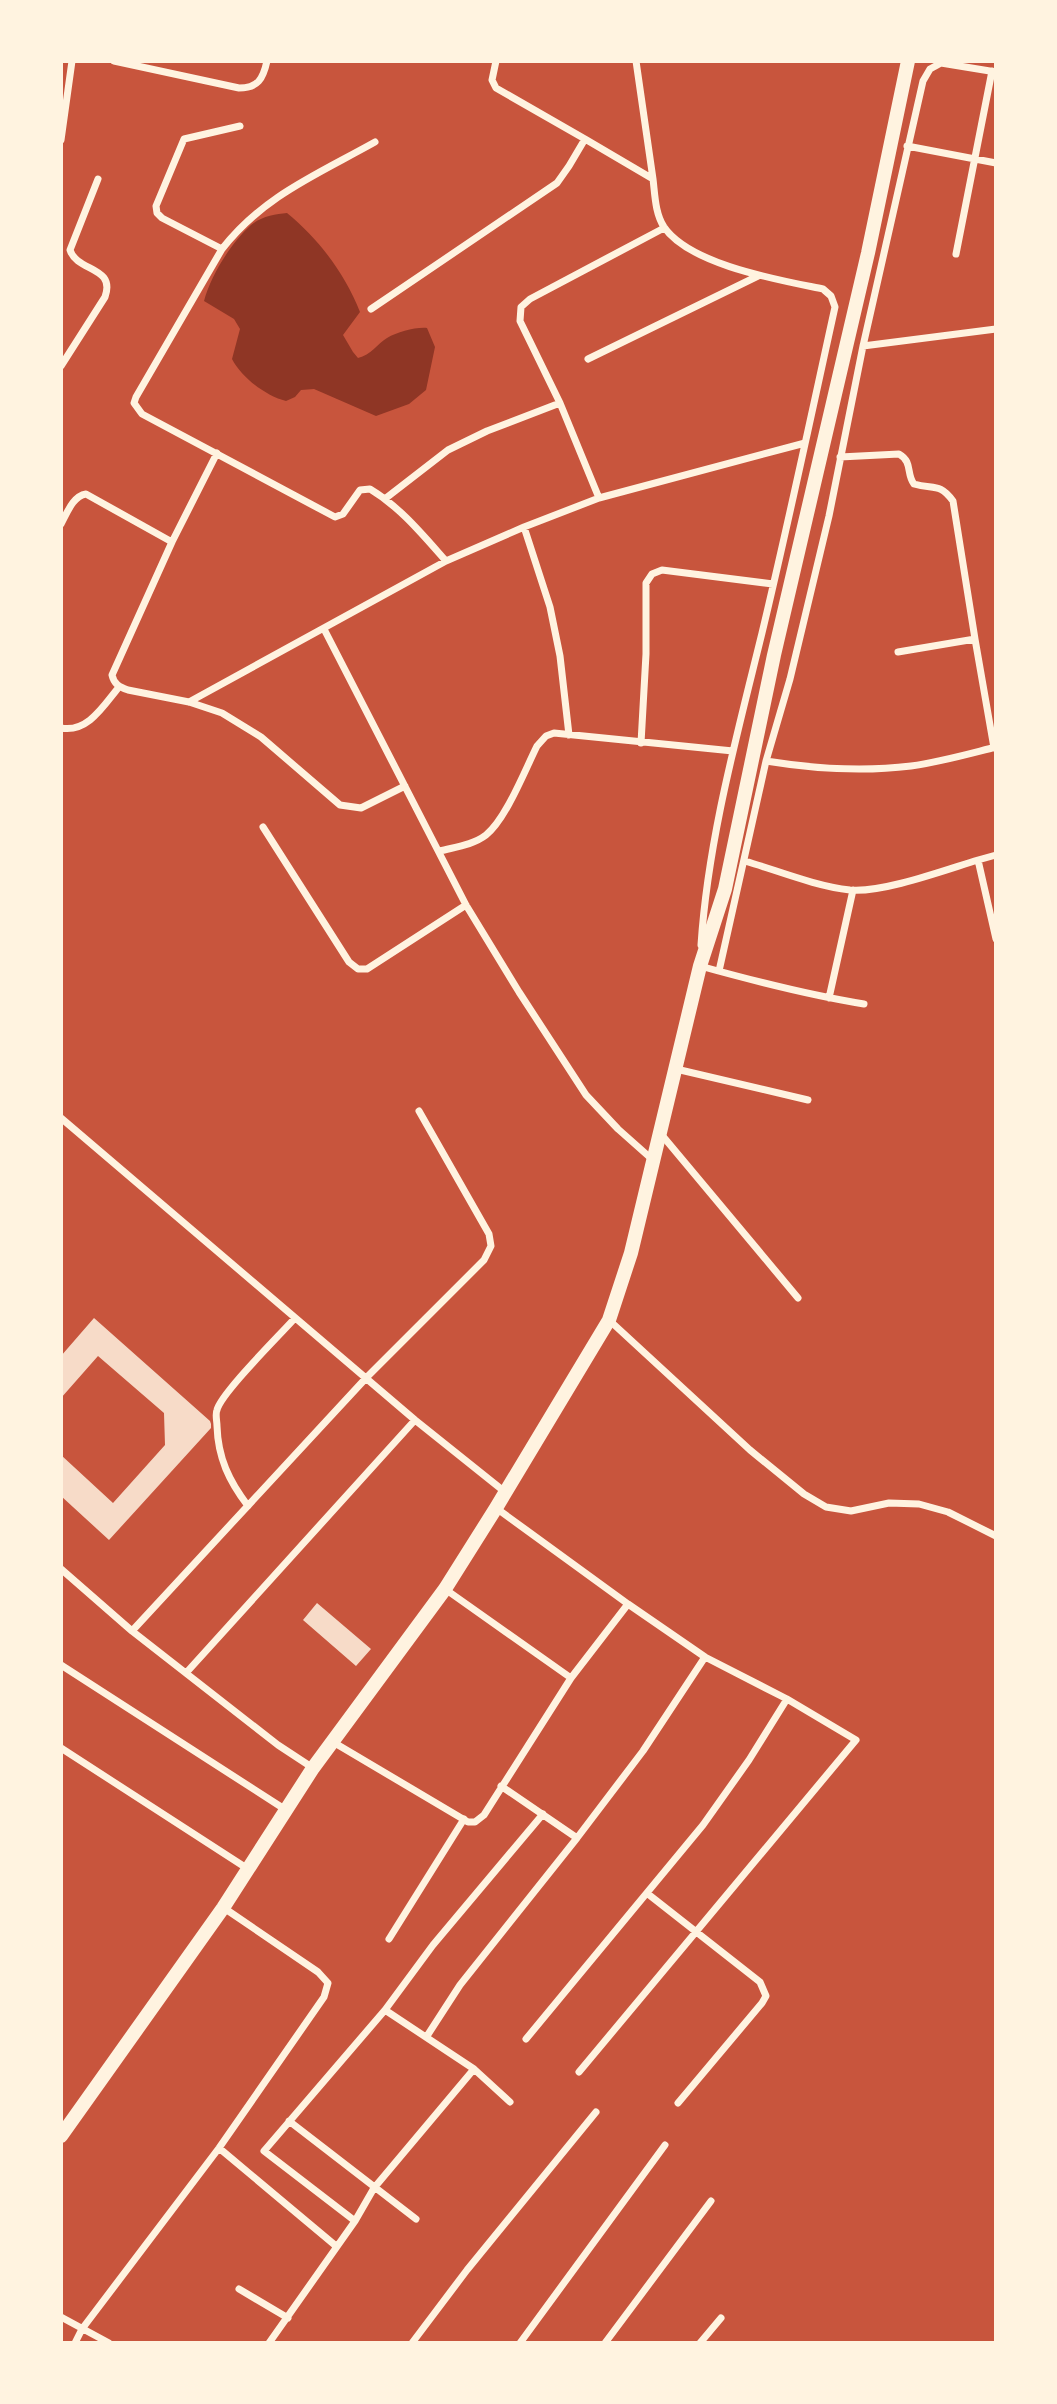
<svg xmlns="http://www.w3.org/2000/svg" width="1057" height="2404" viewBox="0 0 1057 2404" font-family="'PT Sans',sans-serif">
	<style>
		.water { fill: #8f3625 }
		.building { fill: #f7dbc8 }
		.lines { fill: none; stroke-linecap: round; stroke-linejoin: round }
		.minor { stroke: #fff3e0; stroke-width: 7 }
		.secondary { stroke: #fff3e0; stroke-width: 14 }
	</style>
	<rect width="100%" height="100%" fill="#c8553d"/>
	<path class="water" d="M 287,213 C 319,239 345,274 360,312 L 343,335 L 353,352 L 358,358 C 371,355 377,344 387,338 C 398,332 415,327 427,328 L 435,347 L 426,390 L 409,404 L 376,416 L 314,389 L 301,390 L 295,397 L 286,401 C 266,396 242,378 232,359 L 240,329 L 234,319 L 204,301 C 211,275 231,243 251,225 C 260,217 275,214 287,213 Z"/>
	<path class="building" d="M 94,1318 L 210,1421 L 211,1424 L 211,1428 L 109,1540 L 61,1496 L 61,1455 L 113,1503 L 165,1445 L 164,1413 L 98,1356 L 61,1398 L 61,1356 Z
		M 317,1603 L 371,1649 L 356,1666 L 303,1620 Z"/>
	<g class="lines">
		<path class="minor" d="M 114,61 L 239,88 C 258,88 263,79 267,61
			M 496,61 L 492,80 L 496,88 L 585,139
			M 636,61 L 653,179
			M 61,140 L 72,61
			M 375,142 C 318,174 263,196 222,249 L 136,397 L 134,403 L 142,414 L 335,517 L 343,514 L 360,490 L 370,489 C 400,507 422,534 446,561
			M 907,146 L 996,163
			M 222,249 L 162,218 L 157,213 L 156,206 L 184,139 L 240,126
			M 956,254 L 992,71
			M 371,309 L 557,183 L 569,166 L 585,139 L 653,179 C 655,195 655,213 664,227 C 690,265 779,280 823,289 L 831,296 L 835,307 C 811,416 788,525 762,633 C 737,735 708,840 701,945
			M 863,346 L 996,329
			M 588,359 L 758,276
			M 61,366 L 105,297 C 116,266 77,272 70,250 L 98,179
			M 217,453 L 172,542 L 112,675 C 114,684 119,687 128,690 L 189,702 L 222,713 L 261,737 L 340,805 L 361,808 L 405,786
			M 840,457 L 899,454 C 913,462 906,474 914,484 C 933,490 939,482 953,501 L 975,639 L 898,652
			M 386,498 L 448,450 L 487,431 L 560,403
			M 599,498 L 560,403 L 520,321 L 521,307 L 530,299 L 664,228
			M 61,524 C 67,513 73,496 86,494 L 172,542
			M 524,527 L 550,607 L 560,656 L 569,735
			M 324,629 L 466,905 L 519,992 L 586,1095 L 618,1129 L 654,1161
			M 975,639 L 994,748
			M 189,702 L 446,561 L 524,527 L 599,498 L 805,443
			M 61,728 C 88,733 104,705 119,687
			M 641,743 L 646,654 L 646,583 L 652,574 L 662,570 L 773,584
			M 766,761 C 815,769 862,772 911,766 C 940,762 968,754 996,747
			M 263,827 L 349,962 L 358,969 L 367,969 L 466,905
			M 440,851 C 455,847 473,845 486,835 C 506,819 525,770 537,746 L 546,736 L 554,733 L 733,751
			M 978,860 L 996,855
			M 745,861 C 779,871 815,886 850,890 C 883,893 945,870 978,860 L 996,939
			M 700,964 L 700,966 C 754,981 809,995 864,1004
			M 719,971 L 766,761 L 790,679 L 829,516 L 863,346 L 923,81 L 930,69 L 941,63 L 996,72
			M 829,998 L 853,890
			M 676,1069 L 808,1100
			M 61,1118 L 415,1420 L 505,1492
			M 661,1134 L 798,1298
			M 609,1320 L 750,1450 L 804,1494 L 826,1507 L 851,1511 L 889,1503 L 919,1504 L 948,1512 L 996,1536
			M 248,1506 C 229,1481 218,1458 217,1426 C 217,1421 215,1414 217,1410 C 221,1393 280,1335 295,1318
			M 61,1569 L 132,1631 L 367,1377 L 484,1260 L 491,1246 L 489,1234 L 419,1111
			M 445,1589 L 571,1678
			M 132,1631 L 278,1745 L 313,1768
			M 61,1665 L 286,1810
			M 186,1673 L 415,1420
			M 333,1742 L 468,1822 L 475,1822 L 484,1815 L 571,1678 L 628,1604
			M 61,1748 L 248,1869
			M 501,1786 L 577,1838
			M 648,1894 L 760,1982 L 766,1996 L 762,2003 L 678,2103
			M 389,1939 L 464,1819
			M 385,2010 L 474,2069 L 510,2102
			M 427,2036 L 460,1985 L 577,1838 L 643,1751 L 705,1657 L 628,1604 L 496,1508
			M 526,2039 L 703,1825 L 749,1760 L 787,1699
			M 579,2072 L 856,1740 L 787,1699 L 705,1657
			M 289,2121 L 416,2219
			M 219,2148 L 336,2246
			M 355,2221 L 374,2188 L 474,2069
			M 239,2289 L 288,2318
			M 61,2317 L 109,2343
			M 75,2343 L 82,2329 L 219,2148 L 324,1997 L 328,1983 L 318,1972 L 224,1908
			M 269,2343 L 355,2221 L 264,2151 L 385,2010 L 433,1945 L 543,1814
			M 412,2343 L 467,2270 L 596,2112
			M 520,2343 L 665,2145
			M 605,2343 L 711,2201
			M 700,2343 L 721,2318"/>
		<path class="secondary" d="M 61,2136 L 223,1908 L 313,1768 L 445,1589 L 496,1508 L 609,1320 L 631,1253 L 700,966 L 725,889 L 774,655 L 868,253 L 908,61"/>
	</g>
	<rect width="1057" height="2404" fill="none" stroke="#fff3e0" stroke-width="126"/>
</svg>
